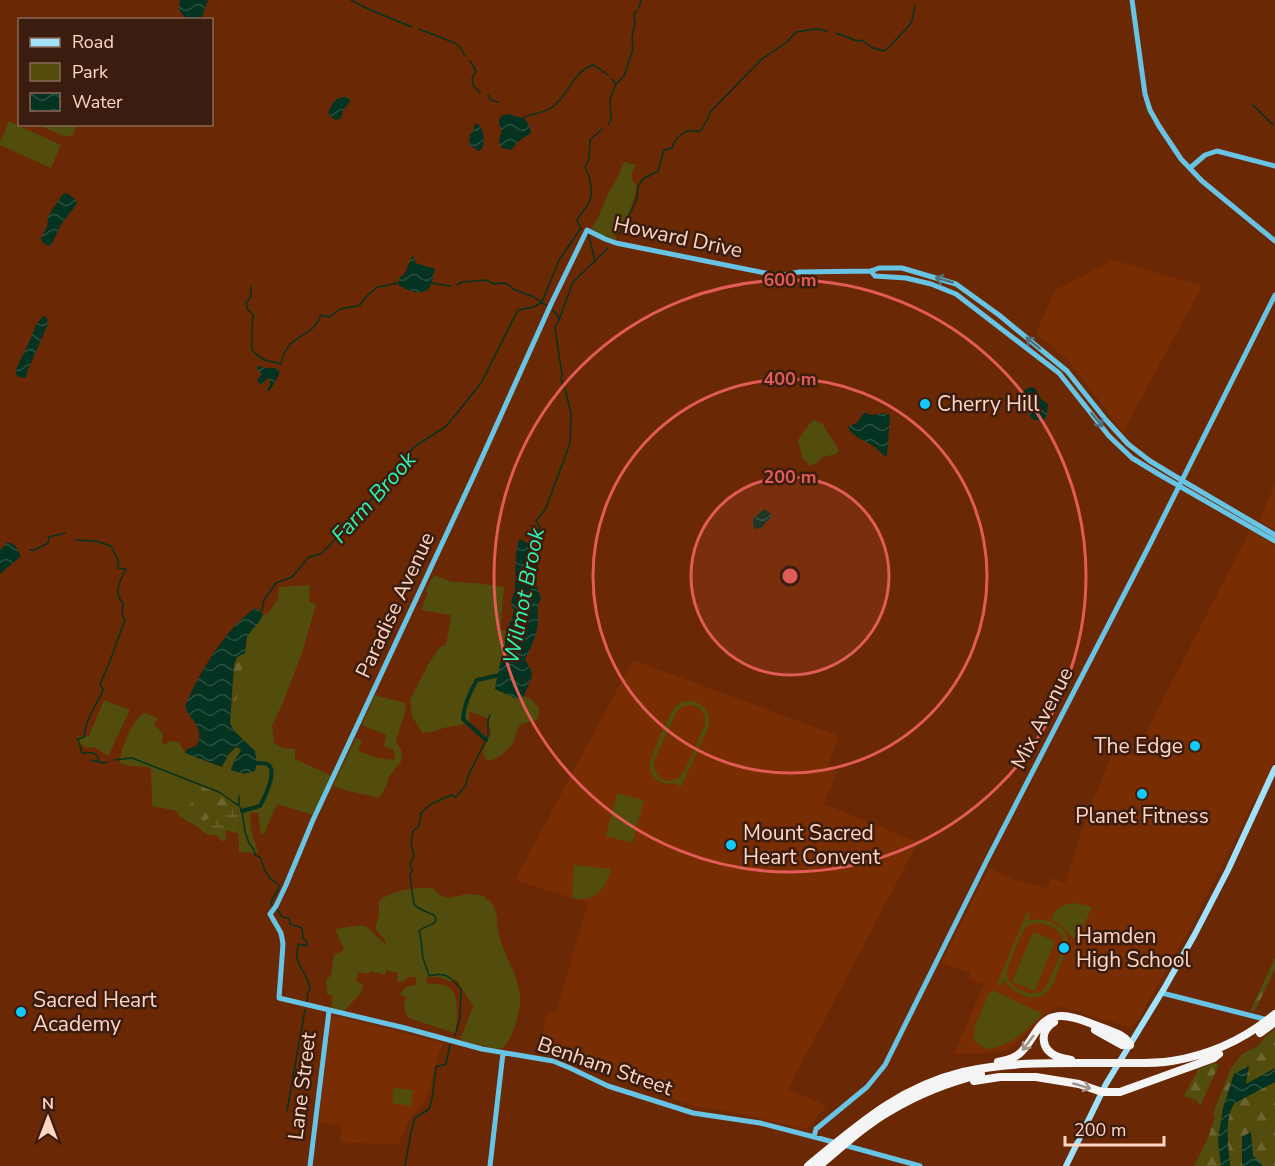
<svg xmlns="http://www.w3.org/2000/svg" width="1275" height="1166" viewBox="0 0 1275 1166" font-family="'Nunito Sans',sans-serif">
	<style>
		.built { fill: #782d03 }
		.green { fill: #524c0d; fill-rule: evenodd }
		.forest { fill: url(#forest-firs) }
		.wetland { fill: url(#wetland-marsh) }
		.water { fill: url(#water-waves) }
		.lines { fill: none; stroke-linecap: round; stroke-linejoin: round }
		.stream { stroke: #043322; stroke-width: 1.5 }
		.canal { stroke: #043322; stroke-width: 4 }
		.secondary { stroke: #68c4e4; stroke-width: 5 }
		.primary { stroke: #a0e2fb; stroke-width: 6 }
		.highway { stroke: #f4f4f4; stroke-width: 8 }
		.oneway { stroke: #52707a }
		.oneway2 { stroke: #a1938d }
		.ring { fill: none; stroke: #e25c57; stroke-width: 3 }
		.poi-dot { fill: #12cafb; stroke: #3b1d10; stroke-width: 2 }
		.labels { text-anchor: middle; stroke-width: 5; stroke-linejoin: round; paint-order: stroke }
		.street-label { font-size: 21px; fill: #ffd5c4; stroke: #3b1d10 }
		.poi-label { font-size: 21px; fill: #ffd5c4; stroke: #3b1d10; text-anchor: start }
		.water-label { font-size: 22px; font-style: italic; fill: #2df3b0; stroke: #3b1d10 }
		.centre { fill: #e25c57; stroke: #3b1d10; stroke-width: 3 }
		.ring-label { font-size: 18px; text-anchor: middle; font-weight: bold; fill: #e25c57; stroke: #3b1d10; stroke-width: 5; stroke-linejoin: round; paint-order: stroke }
	</style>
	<defs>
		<pattern id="forest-firs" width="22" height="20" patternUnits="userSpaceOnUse" patternTransform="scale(1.5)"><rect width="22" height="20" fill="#524c0d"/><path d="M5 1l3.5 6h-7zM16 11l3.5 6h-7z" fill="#6c652f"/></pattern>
		<pattern id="wetland-marsh" width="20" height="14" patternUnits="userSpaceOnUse" patternTransform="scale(1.5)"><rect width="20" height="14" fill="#524c0d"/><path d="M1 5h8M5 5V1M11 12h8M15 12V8" fill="none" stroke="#6c652f"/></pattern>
		<pattern id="water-waves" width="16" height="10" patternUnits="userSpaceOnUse" patternTransform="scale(1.5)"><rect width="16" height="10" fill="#043322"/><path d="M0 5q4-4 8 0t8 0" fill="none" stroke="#2a5040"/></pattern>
	</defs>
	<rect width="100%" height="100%" fill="#6b2804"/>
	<path class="built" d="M 1113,260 L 1202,286 L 1123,432 L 1068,360 L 1036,333 L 1055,290 Z
		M 1275,484 L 1275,530 L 1259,521 Z
		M 1250,530 L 1275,545 L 1275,758 L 1261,798 L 1256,797 L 1188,932 L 1138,1019 L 1131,1028 L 1059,1006 L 1045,1015 L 1020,1040 L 1008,1050 L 984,1053 L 954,1054 L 984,984 L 969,979 L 970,973 L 941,963 L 988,869 L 989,868 L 1015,880 L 1047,888 L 1051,878 L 1065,883 L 1087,815 L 1114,750 L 1134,756 Z
		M 633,660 L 839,736 L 828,765 L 837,771 L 824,804 L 918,842 L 788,1089 L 827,1106 L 807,1129 L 727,1111 L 697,1107 L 603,1075 L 563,1055 L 538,1052 L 548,1010 L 556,1012 L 588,903 L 515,880 Z
		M 330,1015 L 444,1043 L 438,1055 L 430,1087 L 424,1102 L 409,1120 L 398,1145 L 340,1142 L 341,1125 L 319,1122 Z"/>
	<path class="green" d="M 9,121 L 61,145 L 51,168 L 0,145 L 0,142 Z
		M 39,125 L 77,125 L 72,136 L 63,136 Z
		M 624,162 L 636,165 C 631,173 629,178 637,186 C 633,201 629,224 613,232 L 613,234 L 616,237 L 616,240 L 601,235 L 591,228 L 598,218 L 609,191 L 617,179 L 620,171 Z
		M 814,420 L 822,423 L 839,450 L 837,454 L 822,457 L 817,463 L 809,466 L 806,461 L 803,460 L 798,440 L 810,423 Z
		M 434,575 L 452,582 L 475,583 L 504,587 L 500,630 L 507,631 L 505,639 L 505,653 L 512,656 L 501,660 L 495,689 L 517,698 L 524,696 L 531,699 L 539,708 L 539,714 L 536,720 L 521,724 C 516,730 516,736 513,743 C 508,751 497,760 488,761 L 483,754 L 484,748 L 491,732 L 489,726 L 489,719 L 469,711 L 469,723 C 462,726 455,725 448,727 C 439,729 432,733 422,733 L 412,716 L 410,700 L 429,663 L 440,647 L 446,645 L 451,615 L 421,610 L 428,593 L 425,591 Z
		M 310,585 L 309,602 L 316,604 L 302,653 L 282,705 L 272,726 L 274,743 L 282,748 L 295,749 L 295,759 L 332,776 L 314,815 L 277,804 L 264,834 L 261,834 L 258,813 L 250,812 L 251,829 L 258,853 L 239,852 L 238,809 L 190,783 L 192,801 L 190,805 L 177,811 L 152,806 L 151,768 C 141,765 129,768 120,763 C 119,754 131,725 138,718 C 141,715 143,714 146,713 L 158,718 L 154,725 L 163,733 L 162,743 L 166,744 L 169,741 L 179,742 L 185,753 L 222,767 L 228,755 L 236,747 L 240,748 L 241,751 L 235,759 L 231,770 L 246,774 L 255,751 L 234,731 L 230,723 L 232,721 L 245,653 L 247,636 L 258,623 L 263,615 L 269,612 L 278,599 L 279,587 Z
		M 375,695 L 405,703 L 406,709 L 396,741 L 401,750 L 402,760 L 388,778 L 387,785 L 379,798 C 364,794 348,792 333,786 L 356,738 L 362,740 L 358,751 L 377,758 L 394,760 L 395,756 L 393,750 L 384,746 L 386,735 L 362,725 Z
		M 104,700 L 130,710 L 108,756 L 94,747 L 87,748 L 80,744 L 77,737 L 89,736 Z
		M 692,701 C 705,704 711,713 709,726 L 681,787 L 677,785 L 678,783 C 664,787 647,779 650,762 C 651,754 670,713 675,707 C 680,702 686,701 692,701 ZM 692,705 C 702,708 706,715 705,725 C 700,735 687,770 680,776 C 667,789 651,775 655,759 L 677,711 L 684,706 Z
		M 617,793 L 644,800 L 632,843 L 606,836 Z
		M 574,865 L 611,869 C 607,888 593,904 572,898 Z
		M 419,888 L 432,888 C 449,904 450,896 469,894 C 474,894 480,895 485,896 L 485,899 C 489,900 490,900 492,904 C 499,913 496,924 499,935 C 504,956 518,974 520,996 C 521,1011 514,1036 503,1048 L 492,1048 L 460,1040 L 472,1009 L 474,1008 L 456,979 L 451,982 L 438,977 L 426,978 L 427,984 C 445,983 457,987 457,1008 C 457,1016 457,1024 455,1033 L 411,1019 C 402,1012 404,1006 406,997 L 399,995 L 406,987 L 416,985 L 416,977 L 408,977 L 403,982 L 397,981 L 398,973 L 386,970 L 385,975 L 370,971 L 369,974 L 358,972 L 356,981 L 361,983 L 363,985 L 361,993 L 344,1011 L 331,1008 L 333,996 L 327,994 L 326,980 L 331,975 L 334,955 L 344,950 L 335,929 L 361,925 L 367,927 L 386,945 L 385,940 L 375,929 L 379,915 L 379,901 C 391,891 404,890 419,888 Z
		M 1075,903 L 1092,907 L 1081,932 L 1077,938 L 1073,938 L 1058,923 L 1051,920 C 1054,909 1063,904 1075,903 Z
		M 1027,912 L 1030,914 L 1028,921 C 1043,916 1068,924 1068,943 C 1067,951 1063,959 1060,966 C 1056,974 1054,985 1048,991 C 1034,1006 1012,993 1004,980 L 1001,986 L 997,984 ZM 1038,923 C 1049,924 1065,931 1063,945 C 1062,953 1056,963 1053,971 C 1050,977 1048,987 1042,991 C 1031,997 1015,990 1009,980 C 1007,978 1007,975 1007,971 C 1008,965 1021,933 1025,928 C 1029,924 1033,924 1038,923 Z
		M 1033,932 L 1055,941 L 1035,991 L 1012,982 Z
		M 994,991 L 1041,1013 L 1042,1016 C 1034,1021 1030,1027 1023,1033 C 1015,1040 997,1049 986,1049 L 973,1040 L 975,1031 L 974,1028 L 989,992 Z
		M 394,1088 L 413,1090 L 411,1106 L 392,1103 Z"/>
	<path class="forest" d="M 245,653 L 232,722 L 230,723 L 234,665 L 237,656 Z
		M 190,783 L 219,793 L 238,809 L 225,809 L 208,820 L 203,821 L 196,816 L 190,805 L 192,801 Z
		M 1275,958 L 1275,970 L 1254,1012 L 1250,1011 Z
		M 1275,1029 L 1275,1068 L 1245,1085 L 1234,1074 L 1223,1108 L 1218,1140 L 1221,1166 L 1194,1166 L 1209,1135 L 1215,1117 L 1213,1114 L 1230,1070 L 1242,1054 L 1258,1046 L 1264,1038 Z
		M 1215,1063 L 1219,1065 L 1200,1106 L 1197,1101 L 1184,1096 L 1199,1068 Z
		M 1275,1082 L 1275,1166 L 1262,1166 L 1261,1163 L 1253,1156 L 1242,1136 L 1242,1166 L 1230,1166 C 1229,1149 1223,1118 1234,1103 Z"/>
	<path class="wetland" d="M 190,805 L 197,816 L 203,821 C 211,818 210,815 216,811 C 222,808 231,809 238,809 L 239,834 L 227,830 L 225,835 L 227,838 L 225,841 L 222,841 L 216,835 L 208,835 L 193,824 L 179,816 L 177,811 Z"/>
	<path class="water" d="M 180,0 L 208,0 L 204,12 L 200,20 C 189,20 184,19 179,9 Z
		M 342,97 L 347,97 L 350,100 L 350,102 L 344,109 L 341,118 L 336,120 L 331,117 L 328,113 C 332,105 333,99 342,97 Z
		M 508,114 L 525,119 L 530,127 L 531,133 L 519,141 L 511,150 L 502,148 C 494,136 507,133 499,125 L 499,120 L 501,116 Z
		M 475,124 L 478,124 C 485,132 485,140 482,149 L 479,151 L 469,145 L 470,134 L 473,132 Z
		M 67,193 L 76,200 L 77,204 L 62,223 L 50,247 L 42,242 L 41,238 L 47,227 L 48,217 L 50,213 L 63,194 Z
		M 412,256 L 413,256 L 416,263 L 435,269 C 433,275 433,283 429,288 C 423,297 404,290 398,284 L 399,278 L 405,273 Z
		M 43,316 L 47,318 L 48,324 L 27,372 L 26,377 C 23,379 17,377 16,374 L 16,369 L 30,340 L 36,325 Z
		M 259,366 L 266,368 L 275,368 L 280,372 L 273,386 L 269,391 L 267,391 L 267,390 L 270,385 L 270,378 L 268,378 L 263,384 L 260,384 L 257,380 L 262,374 L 257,369 L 257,367 Z
		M 1030,387 L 1035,388 L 1042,400 L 1048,404 L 1047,415 L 1044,420 L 1034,420 L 1029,415 L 1028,408 L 1022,393 L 1023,391 Z
		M 864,412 L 871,415 L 885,413 L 890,415 L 887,457 C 883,455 880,452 876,448 C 867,441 853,438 848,427 L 858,422 Z
		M 764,509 L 765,509 L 767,511 L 770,513 L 771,517 L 761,528 L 755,529 L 753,525 L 753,519 Z
		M 519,539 C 529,543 534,546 532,557 L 538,562 L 536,584 L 541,598 C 536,609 538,610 538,622 C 537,635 531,648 525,659 L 531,670 L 532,676 L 524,696 L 517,699 L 495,689 L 501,660 L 511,656 L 505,653 L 505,639 L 514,611 C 508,599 514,598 515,588 C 516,571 514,556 519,539 Z
		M 8,542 L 15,545 L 20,554 L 20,557 L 0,574 L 0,550 Z
		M 255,608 L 260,611 L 263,615 L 258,623 L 247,636 L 245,653 L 237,657 L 234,665 L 230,723 L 234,731 L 255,751 L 257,763 L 255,771 C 246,775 240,773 231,770 L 235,759 L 241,751 L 239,748 L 236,747 L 228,755 L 222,767 L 185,753 L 187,749 L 196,746 C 207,728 188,719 185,706 C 200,671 224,631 255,608 Z
		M 1249,1066 L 1246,1084 L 1275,1068 L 1275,1082 L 1235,1103 C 1223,1118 1229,1149 1230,1166 L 1221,1166 L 1218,1140 L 1223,1108 L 1234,1074 Z
		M 1251,1132 L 1253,1156 L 1261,1163 L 1262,1166 L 1242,1166 L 1242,1136 Z"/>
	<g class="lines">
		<path class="stream" d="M 351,0 L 366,8 L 412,27
			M 639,8 L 641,0
			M 419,29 L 455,43 L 460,47 L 465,56
			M 836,33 L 857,41 L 862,40 L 873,48 L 885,51 L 908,27 L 912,21 L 915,6
			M 470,61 L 476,71 L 472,79 L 473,85 L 480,93
			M 612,79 L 615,84
			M 488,95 L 491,100 L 498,102
			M 1253,105 L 1273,125
			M 523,118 C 532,113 542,114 551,108 C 569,96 573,70 594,65 L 608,75
			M 608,125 L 611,119 L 610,99 L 616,84 L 624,76 L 633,49 L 632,37 L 635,23 L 634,14 L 637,11
			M 588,235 C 592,243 592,252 595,261
			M 619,235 L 637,199 L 638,186 L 643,179 L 658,171 L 664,150 L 672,148 C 675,137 687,127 698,132 L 702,129 L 707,120 L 710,112 L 762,59 L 786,43 L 796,32 L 816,29 L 827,31
			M 431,283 L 450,286
			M 457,285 L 462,282 L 476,281 L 486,280 L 494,284 L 504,283 L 509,285 L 513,289 L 534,297 L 547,306
			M 251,286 L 251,296 L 246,303 L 248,310 L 253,314 L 252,329 L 252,350 C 257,355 261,359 268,361 C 273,362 276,362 281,364 C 287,332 311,341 321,315 L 330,317 C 343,304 346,310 360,305 C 364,297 371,293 377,287 C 386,287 391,283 399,283
			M 552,310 L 557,314 L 559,320
			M 555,327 L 559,320 L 573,282 L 608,248
			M 76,540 L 96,541 L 111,546 L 118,560 L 118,568 L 126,569 C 120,580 113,593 123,603 L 122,615 L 125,620 L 110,661 L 100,684 L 103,690 C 95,709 86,717 84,737 L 78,739 L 82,753 C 90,752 97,751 99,761
			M 531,546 L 540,527 L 536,521 L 546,508 L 570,443 L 571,414 L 566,392 L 561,380 L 562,374 L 555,329
			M 30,550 L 35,550 L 48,543 L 49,537 L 65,533
			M 259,612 L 262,610 L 264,600 L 276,583 L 292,577 L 309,557 L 321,554 L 358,516 L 404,456 L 417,445 L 445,427 L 453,418 L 481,383 L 518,310 L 534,307 L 542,302 L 559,260 L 581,228 L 577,221 C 579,214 585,211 588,204 C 595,193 590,177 585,167 L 589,158 L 590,140 L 602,129
			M 91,760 L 103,763 L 108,762
			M 114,760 L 132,758 L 219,792 L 236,804 L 239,805
			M 239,796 L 239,805 L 242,811 L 245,832 L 249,843 L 254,850 L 255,855 L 260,857 L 265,871 L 271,879 L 279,885 C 279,892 272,896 271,904 L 273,906
			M 277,909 L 282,917 L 289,918 L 290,924 L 302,928 L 303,938 L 307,942 L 306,946 L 299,944 C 290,964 310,973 310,990 L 308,991 L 307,1002
			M 455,1036 L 460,1018 L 461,989 C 451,978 446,971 429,976 C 428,970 424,963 423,957 C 421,948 422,939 419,931 C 424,926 432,926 436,921 L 435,916 C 429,912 418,910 414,904 L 410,876 L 412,870 L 410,864 L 414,855 L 411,844 L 413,831 L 419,826 L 421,813 L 431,804 L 451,795 L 456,797 L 466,785 L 468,776 L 488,736 L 488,720 L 490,715
			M 287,1111 L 305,1010
			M 405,1166 L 411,1132 L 415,1118 L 429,1109 L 432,1099 L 436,1067 L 446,1064 L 450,1045"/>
		<path class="canal" d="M 486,740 L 463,719 C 464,705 469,693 477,680 L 500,675
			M 242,811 L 260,806 C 264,799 279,769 267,764 C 266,763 258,763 257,763"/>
		<path class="secondary" d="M 1132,0 L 1145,94 L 1150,110 L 1159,126 L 1181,159 L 1202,181 L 1275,241
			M 1190,168 L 1205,155 L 1217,151 L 1275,166
			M 871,271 L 875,276 L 906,278 L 931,284 L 956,294 L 1059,373 L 1109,436 L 1132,458 L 1160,475 L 1275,541
			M 1162,993 L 1268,1020
			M 814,1137 L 816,1129 L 867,1087 L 885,1065 L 986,862 L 1149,546 L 1275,295
			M 310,1166 L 329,1011
			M 490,1166 L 503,1053
			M 920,1166 L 822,1139 L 760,1123 L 693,1113 L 608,1086 L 570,1068 L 553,1061 L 482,1049 L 405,1028 L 279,998 L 283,944 L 281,933 L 270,914 L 276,906 L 286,885 L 313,820 L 475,473 L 551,304 L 587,230 L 605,239 L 616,243 L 770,274 L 783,275 L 799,272 L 871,271 L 879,268 L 902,268 L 956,284 L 999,315 L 1067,371 L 1106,420 L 1128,444 L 1150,461 L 1183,481 L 1275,535"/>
		<path class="primary" d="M 1066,1166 L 1106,1084 L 1165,987 L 1195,934 L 1228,870 L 1275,768"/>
		<path class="highway" d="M 1054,1022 C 1039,1031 1041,1049 1056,1056 C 1061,1058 1066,1059 1071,1060
			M 1095,1030 L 1122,1045 L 1130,1045
			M 1260,1033 L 1275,1022
			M 998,1062 C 1006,1060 1013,1059 1019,1054 C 1032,1044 1037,1021 1054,1017 C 1069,1013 1089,1023 1103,1028 C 1113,1032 1126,1035 1130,1045
			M 974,1081 L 1000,1077 L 1036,1077 L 1079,1084 L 1102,1092 L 1120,1092 L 1214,1058 L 1219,1054
			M 808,1166 C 858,1125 898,1088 963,1072 C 1012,1061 1063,1063 1113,1063 C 1132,1063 1153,1064 1172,1061 C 1210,1055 1245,1039 1275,1014
			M 819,1166 C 842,1147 864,1126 890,1111 C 918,1094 949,1082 981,1074"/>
	</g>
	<defs><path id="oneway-shaft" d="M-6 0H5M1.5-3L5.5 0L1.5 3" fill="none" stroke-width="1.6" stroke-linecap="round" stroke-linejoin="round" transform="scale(1.5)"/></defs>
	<g class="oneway">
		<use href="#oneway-shaft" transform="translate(944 280) rotate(-164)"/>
		<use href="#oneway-shaft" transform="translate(1033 343) rotate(-141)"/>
		<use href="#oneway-shaft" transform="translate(1097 420) rotate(51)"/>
	</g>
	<g class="oneway2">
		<use href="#oneway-shaft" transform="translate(1028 1043) rotate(127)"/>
		<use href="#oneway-shaft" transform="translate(1082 1086) rotate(16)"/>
	</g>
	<circle cx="790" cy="576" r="99" fill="#e25c57" fill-opacity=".12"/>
	<g class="ring">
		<circle cx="790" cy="576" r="99"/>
		<circle cx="790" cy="576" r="197"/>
		<circle cx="790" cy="576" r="296"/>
	</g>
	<g class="poi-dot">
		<circle cx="925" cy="404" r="6"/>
		<circle cx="1195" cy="746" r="6"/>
		<circle cx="1142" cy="794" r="6"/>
		<circle cx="731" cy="845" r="6"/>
		<circle cx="1064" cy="948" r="6"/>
		<circle cx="21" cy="1012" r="6"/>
	</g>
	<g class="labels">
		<g class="street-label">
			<text transform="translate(678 237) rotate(12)" y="7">Howard Drive</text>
			<text transform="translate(395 605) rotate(-65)" y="7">Paradise Avenue</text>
			<text transform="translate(1042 718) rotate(-63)" y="7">Mix Avenue</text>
			<text transform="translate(605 1066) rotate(19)" y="7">Benham Street</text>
			<text transform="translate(302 1086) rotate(-83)" y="7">Lane Street</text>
		</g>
		<g class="poi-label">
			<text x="937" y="411">Cherry Hill</text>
			<text x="1183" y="753" text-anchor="end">The Edge</text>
			<text x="1142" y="823" text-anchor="middle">Planet Fitness</text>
			<text x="743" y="840">Mount Sacred<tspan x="743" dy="24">Heart Convent</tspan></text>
			<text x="1076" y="943">Hamden<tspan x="1076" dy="24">High School</tspan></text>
			<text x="33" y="1007">Sacred Heart<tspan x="33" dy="24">Academy</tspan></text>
		</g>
		<g class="water-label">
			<text transform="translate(373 497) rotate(-48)" y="8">Farm Brook</text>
			<text transform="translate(523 596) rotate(-79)" y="8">Wilmot Brook</text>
		</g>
	</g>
	<circle cx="790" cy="576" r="9" class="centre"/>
	<g class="ring-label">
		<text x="790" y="286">600 m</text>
		<text x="790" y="385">400 m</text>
		<text x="790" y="483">200 m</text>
	</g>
	<rect x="18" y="18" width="195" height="108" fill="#3b1d10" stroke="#896758" stroke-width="1.5"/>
	<rect x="30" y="38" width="30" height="9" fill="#a0e2fb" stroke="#896758" stroke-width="1.5"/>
	<text x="72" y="48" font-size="18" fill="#ffd5c4">Road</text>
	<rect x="30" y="63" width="30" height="18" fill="#524c0d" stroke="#896758" stroke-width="1.5"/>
	<text x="72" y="78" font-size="18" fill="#ffd5c4">Park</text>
	<rect x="30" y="93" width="30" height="18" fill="url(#water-waves)" stroke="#896758" stroke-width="1.5"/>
	<text x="72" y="108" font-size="18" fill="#ffd5c4">Water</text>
	<g transform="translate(48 1118)" stroke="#3b1d10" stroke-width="4.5" paint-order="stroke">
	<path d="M0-4.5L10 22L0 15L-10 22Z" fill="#ffd5c4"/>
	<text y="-9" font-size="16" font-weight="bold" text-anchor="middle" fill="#ffd5c4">N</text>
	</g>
	<path d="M1065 1136v9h99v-9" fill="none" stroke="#ffd5c4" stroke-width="3"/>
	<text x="1074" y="1136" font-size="18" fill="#ffd5c4" stroke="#3b1d10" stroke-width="4.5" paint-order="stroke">200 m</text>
</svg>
